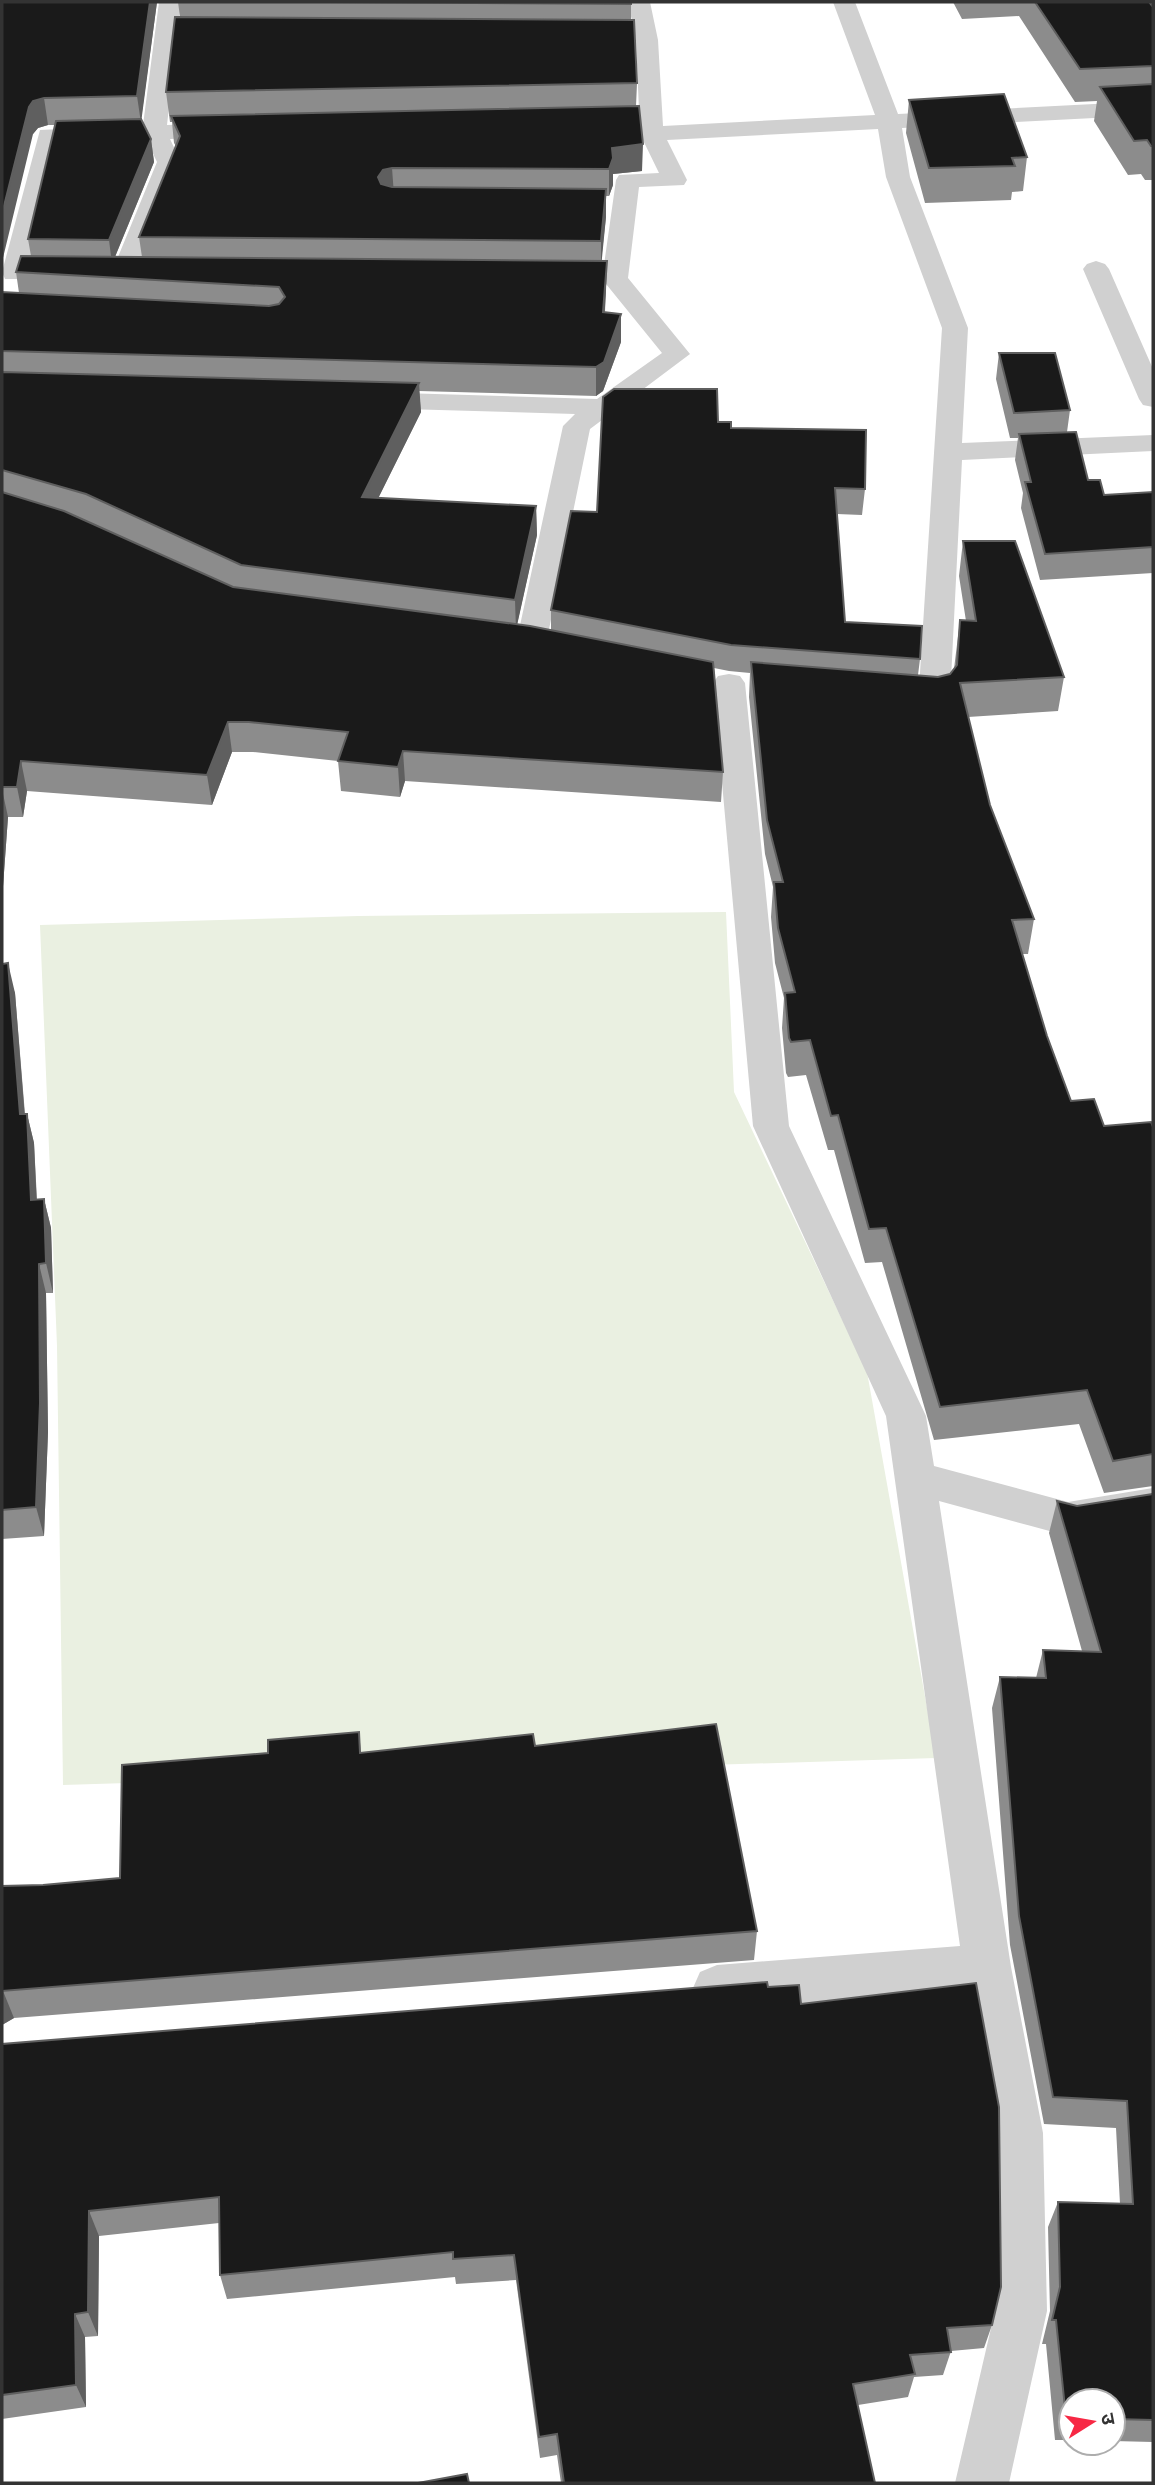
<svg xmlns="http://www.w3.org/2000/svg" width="1155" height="2485" viewBox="0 0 1155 2485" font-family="'DM Sans','Noto Sans Devanagari',sans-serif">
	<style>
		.green { fill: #eaf0e1 }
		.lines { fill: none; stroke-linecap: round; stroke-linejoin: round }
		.street { fill: #d0d0d0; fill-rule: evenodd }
		.wall { fill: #8c8c8c }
		.shaded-wall { fill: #5f5f5f }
		.building { fill: #1a1a1a; stroke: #5f5f5f; stroke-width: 2 }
	</style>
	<rect width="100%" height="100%" fill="#fff"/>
	<path class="green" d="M 726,912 L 734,1092 L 867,1372 L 936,1758 L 63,1785 L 57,1346 L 40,925 L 358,916 Z"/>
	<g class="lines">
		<path class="street" d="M 159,2 L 181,2 L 178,30 L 225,31 L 236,38 L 225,45 L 176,44 L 167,125 L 226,123 L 234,125 L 238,130 L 234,135 L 226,137 L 170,139 L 181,162 L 137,274 L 133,279 L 115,279 L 111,274 L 157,162 L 146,139 L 58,142 L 27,274 L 23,279 L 5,279 L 2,272 L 40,130 L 143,125 Z
			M 628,2 L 650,2 L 658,40 L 663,126 L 875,115 L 833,2 L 855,2 L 898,114 L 1153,101 L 1153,115 L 902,128 L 910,177 L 968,328 L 962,443 L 1153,435 L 1153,451 L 962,460 L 950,699 L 945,706 C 928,710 911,707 894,703 L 889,696 L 894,689 L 919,688 L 942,328 L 886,177 L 878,129 L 667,140 L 687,180 L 684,185 L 639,187 L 628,278 L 690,354 L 590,429 L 546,644 L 542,650 L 531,653 L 520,650 L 516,644 L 563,426 L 575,414 L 368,408 L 358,406 L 354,400 L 358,394 L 368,392 L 597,399 L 662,353 L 602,279 L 616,180 L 619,175 L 659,173 L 640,134 L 636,40 Z
			M 1096,261 L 1105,264 L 1109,269 L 1153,369 L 1153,407 L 1143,405 L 1139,399 L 1083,269 L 1087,264 Z
			M 729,674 L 740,676 L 745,683 L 789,1126 L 926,1416 L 934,1466 L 1068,1502 L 1153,1488 L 1153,1522 L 1068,1536 L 939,1501 L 1011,1967 L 1043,2133 L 1047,2311 L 1009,2483 L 955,2483 L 995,2311 L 993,2133 L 967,1991 L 717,2011 L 700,2004 L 693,1988 L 700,1972 L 717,1965 L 960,1946 L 886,1416 L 753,1126 L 713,683 L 718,676 Z"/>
	</g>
	<path class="wall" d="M 2,2 L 157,2 L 141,119 L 151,139 L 154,162 L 115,257 L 142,257 L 139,237 L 176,146 L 174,143 L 172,122 L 170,122 L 166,92 L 180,17 L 178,2 L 631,2 L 631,20 L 637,83 L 636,106 L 642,171 L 613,174 L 613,185 L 609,196 L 606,196 L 606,217 L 601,261 L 607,261 L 605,312 L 621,314 L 621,342 L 603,391 L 596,396 L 419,391 L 421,412 L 378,498 L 536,506 L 537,535 L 517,624 L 551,630 L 551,610 L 597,512 L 718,422 L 865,489 L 862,515 L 837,514 L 845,622 L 920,659 L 918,675 L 938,677 L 950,674 L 954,669 L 960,620 L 966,621 L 959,576 L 963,541 L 1064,677 L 1058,711 L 968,717 L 990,805 L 1034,919 L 1028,954 L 1022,954 L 1047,1036 L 1071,1101 L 1104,1126 L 1153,1127 L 1153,1486 L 1104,1493 L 1079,1424 L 934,1440 L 882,1262 L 865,1263 L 834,1150 L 828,1150 L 806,1075 L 788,1077 L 786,1073 L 782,1028 L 784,998 L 775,963 L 771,917 L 773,887 L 765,854 L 749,697 L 750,673 L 729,671 L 714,668 L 723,772 L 721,802 L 405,781 L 400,797 L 341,791 L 338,761 L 253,752 L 232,752 L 212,805 L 27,791 L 23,817 L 8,817 L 2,900 L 2,292 L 19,293 L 16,272 L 31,256 L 28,239 L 55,125 L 48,125 L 38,128 L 33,134 Z
		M 953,2 L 1153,2 L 1153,180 L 1145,180 L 1141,174 L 1128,175 L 1094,121 L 1097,101 L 1075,102 L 1019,16 L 962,19 Z
		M 909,100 L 1027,157 L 1023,191 L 1012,192 L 1011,200 L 925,203 L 906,133 Z
		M 999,353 L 1070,410 L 1067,432 L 1088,480 L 1104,495 L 1153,492 L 1153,573 L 1040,580 L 1021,508 L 1023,493 L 1015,460 L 1018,438 L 1010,438 L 996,379 Z
		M 2,964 L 15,993 L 25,1114 L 27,1114 L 34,1143 L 37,1200 L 44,1199 L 51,1228 L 53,1293 L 46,1293 L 48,1432 L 44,1536 L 2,1539 Z
		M 1153,1494 L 1153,2442 L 1113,2441 L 1113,2401 L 1071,2401 L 1071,2440 L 1055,2440 L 1046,2344 L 1042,2344 L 1050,2311 L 1048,2227 L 1058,2202 L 1120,2204 L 1116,2128 L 1044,2124 L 1010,1945 L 992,1708 L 1000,1677 L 1036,1678 L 1043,1650 L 1082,1651 L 1049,1533 L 1057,1501 L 1077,1506 Z
		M 359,1732 L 361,1753 L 535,1746 L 757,1931 L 754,1960 L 14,2018 L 2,2025 L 2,1886 L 43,1885 L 120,1878 L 268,1753 Z
		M 768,1987 L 801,2004 L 992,2325 L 984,2348 L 951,2351 L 943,2375 L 914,2377 L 908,2397 L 858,2405 L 875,2483 L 561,2483 L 557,2455 L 540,2458 L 516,2280 L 456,2284 L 455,2277 L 227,2299 L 220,2275 L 219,2223 L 99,2236 L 98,2336 L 85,2337 L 86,2407 L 2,2419 L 2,2044 Z"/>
	<path class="shaded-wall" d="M 150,2 L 157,2 L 141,123 L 137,96 Z
		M 44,98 L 48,125 L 38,128 L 33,134 L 2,262 L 2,214 L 29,107 L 33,101 Z
		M 151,139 L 154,162 L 112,264 L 109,240 Z
		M 643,144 L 642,171 L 613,174 L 613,185 L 609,196 L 609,169 L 612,148 Z
		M 392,168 L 394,195 L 384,197 L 378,177 L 383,170 Z
		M 606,189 L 606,217 L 601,268 L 601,241 Z
		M 607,261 L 606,290 L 603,341 L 603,312 Z
		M 621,314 L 621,342 L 603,391 L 596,396 L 596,367 Z
		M 419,383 L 421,412 L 364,527 L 362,497 Z
		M 536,506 L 537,535 L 516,630 L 515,600 Z
		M 228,722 L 232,752 L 212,805 L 207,775 Z
		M 403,751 L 405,781 L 400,797 L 398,767 Z
		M 21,761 L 27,791 L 23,817 L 17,787 Z
		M 2,789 L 8,817 L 2,900 Z
		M 8,963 L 15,993 L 27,1144 L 20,1114 Z
		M 27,1114 L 34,1143 L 38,1230 L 31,1200 Z
		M 44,1199 L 51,1228 L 53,1293 L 46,1263 Z
		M 39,1264 L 46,1293 L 48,1432 L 44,1536 L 36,1507 Z
		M 2,1991 L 3,1991 L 14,2018 L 2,2025 Z
		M 89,2211 L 99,2236 L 98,2336 L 88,2312 Z
		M 75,2314 L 85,2337 L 86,2407 L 76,2385 Z"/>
	<path class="building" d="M 2,2 L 150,2 L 137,96 L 44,98 L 33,101 L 29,107 L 2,214 Z
		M 331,2 L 631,2 L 631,4 Z
		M 1035,2 L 1149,2 L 1153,7 L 1153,66 L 1080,69 Z
		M 175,17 L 634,20 L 637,83 L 166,92 Z
		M 1153,84 L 1153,146 L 1151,146 L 1147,140 L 1134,141 L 1100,87 Z
		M 1004,94 L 1027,157 L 1012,158 L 1015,166 L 929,168 L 909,100 Z
		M 639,106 L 643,144 L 612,148 L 613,158 L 609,169 L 392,168 L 383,170 L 378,177 L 381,184 L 392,187 L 606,189 L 601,241 L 139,237 L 180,136 L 171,116 Z
		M 141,119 L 151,139 L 109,240 L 28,239 L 56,121 Z
		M 21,256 L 607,261 L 603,312 L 621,314 L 604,362 L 596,367 L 2,351 L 2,292 L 269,306 L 279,304 L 285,297 L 279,287 L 16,272 Z
		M 999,353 L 1055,353 L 1070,410 L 1014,413 Z
		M 2,372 L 419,383 L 362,497 L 536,506 L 515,600 L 241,565 L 86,494 L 2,470 Z
		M 614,389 L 717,389 L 718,422 L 731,422 L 731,428 L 866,430 L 865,489 L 835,488 L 845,622 L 922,626 L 920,659 L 731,645 L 551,610 L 571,511 L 597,512 L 603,397 Z
		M 1076,432 L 1088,480 L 1100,480 L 1104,495 L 1153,492 L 1153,547 L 1045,554 L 1025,482 L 1031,482 L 1019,434 Z
		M 2,492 L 64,511 L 233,587 L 530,626 L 713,662 L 723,772 L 403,751 L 398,767 L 338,761 L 348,732 L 249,722 L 228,722 L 207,775 L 21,761 L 17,787 L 2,787 Z
		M 963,541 L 1015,541 L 1064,677 L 960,683 L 990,805 L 1034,919 L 1012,920 L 1047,1036 L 1071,1101 L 1094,1099 L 1104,1126 L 1151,1122 L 1153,1127 L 1153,1454 L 1113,1461 L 1087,1390 L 940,1407 L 886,1228 L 869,1229 L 838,1115 L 831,1116 L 810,1040 L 791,1042 L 789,1038 L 785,993 L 795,992 L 778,928 L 774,882 L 783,882 L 767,820 L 751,662 L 938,677 L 950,674 L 957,665 L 960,620 L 976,621 Z
		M 8,963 L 20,1114 L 27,1114 L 31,1200 L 44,1199 L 46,1263 L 39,1264 L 40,1403 L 36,1507 L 2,1510 L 2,964 Z
		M 1153,1494 L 1153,2420 L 1113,2419 L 1113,2401 L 1071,2401 L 1071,2418 L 1066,2418 L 1056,2320 L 1052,2320 L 1060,2287 L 1058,2202 L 1133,2204 L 1127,2101 L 1053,2097 L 1019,1916 L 1000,1677 L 1046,1678 L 1043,1650 L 1101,1652 L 1057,1501 L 1077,1506 Z
		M 716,1724 L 757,1931 L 2,1991 L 2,1886 L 43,1885 L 120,1878 L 122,1765 L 268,1753 L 268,1740 L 359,1732 L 360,1753 L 533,1734 L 535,1746 Z
		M 767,1982 L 768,1987 L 799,1985 L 801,2004 L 976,1983 L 999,2107 L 1001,2287 L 992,2325 L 947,2328 L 951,2352 L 910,2355 L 915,2374 L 853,2384 L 875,2483 L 564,2483 L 557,2434 L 539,2437 L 514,2255 L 453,2259 L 453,2252 L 220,2275 L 219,2197 L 89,2211 L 88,2312 L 75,2314 L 76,2385 L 2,2395 L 2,2044 Z
		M 467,2474 L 469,2483 L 418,2483 Z"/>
	<rect width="1155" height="2485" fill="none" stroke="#333333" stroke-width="7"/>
	<g transform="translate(1092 2422) rotate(79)"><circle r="33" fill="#ffffff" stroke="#adadad" stroke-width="2"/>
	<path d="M0-5L12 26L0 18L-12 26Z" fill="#f72844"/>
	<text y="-10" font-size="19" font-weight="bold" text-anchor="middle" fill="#333333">उ</text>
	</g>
</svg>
